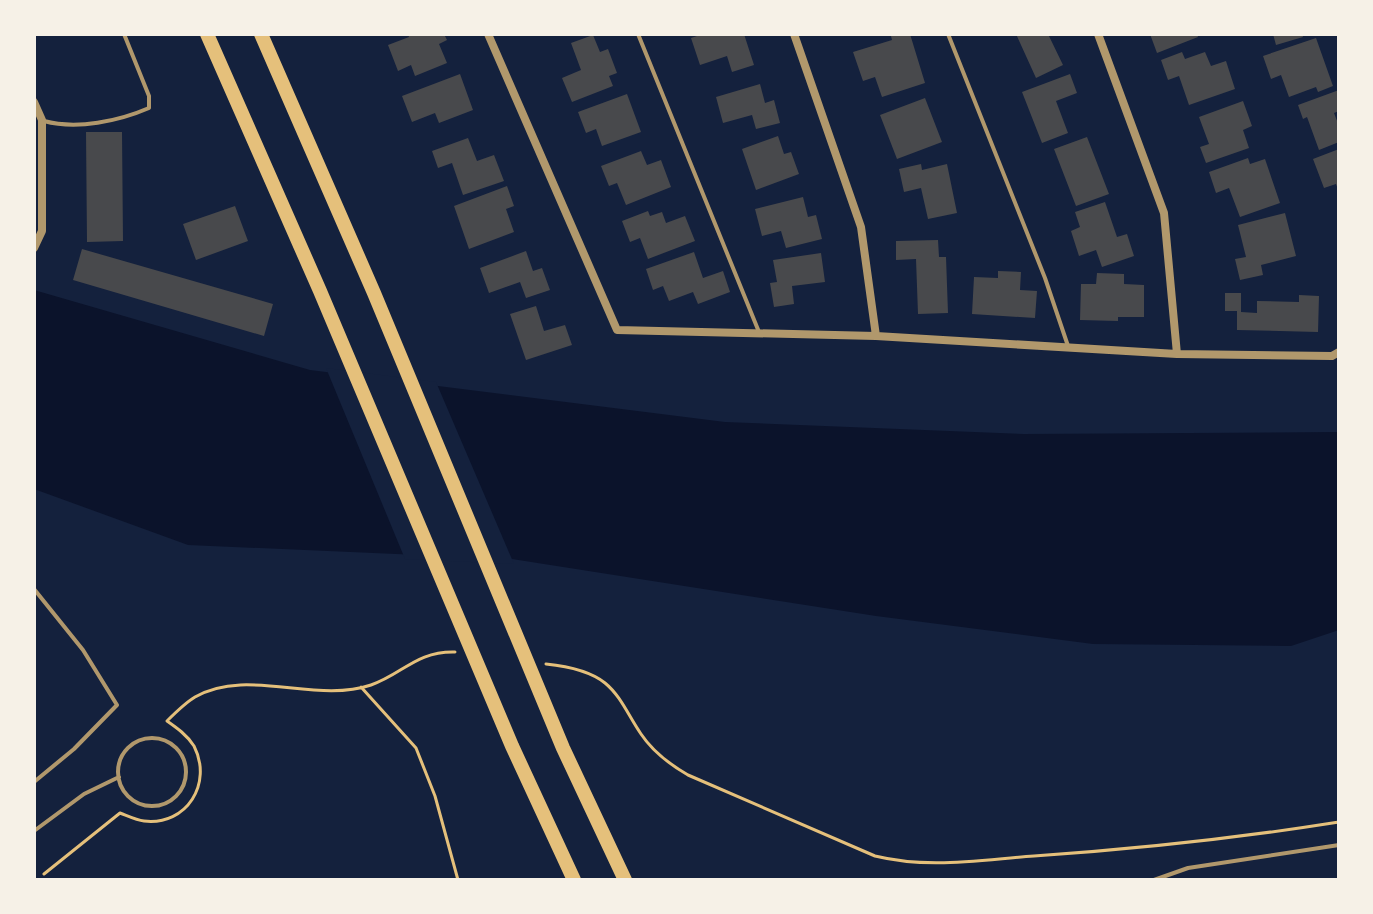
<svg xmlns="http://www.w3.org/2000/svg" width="1373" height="914" viewBox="0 0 1373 914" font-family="'Source Serif 4',serif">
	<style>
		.water { fill: #0b132b }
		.pier { fill: #14213d }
		.building { fill: #48494c }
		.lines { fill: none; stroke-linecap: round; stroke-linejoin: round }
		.path { stroke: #e5c07b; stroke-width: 3 }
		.service { stroke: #b1986c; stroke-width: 4 }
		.minor { stroke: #b1986c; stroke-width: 8 }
		.motorway { stroke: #e5c07b; stroke-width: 14 }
	</style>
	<rect width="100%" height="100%" fill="#14213d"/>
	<path class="water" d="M 34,290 L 310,370 L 725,422 L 1024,434 L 1339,432 L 1339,630 L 1291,646 L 1093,644 L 876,616 L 512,559 L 188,545 L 34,489 Z"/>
	<path class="pier" d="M 326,368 L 436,382 L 514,564 L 405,559 Z"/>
	<path class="building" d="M 408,34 L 444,34 L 447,40 L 439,44 L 447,63 L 415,76 L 411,65 L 398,71 L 388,45 L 409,37 Z
		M 703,34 L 744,34 L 754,65 L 732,72 L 727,56 L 700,65 L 691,38 Z
		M 899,34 L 910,34 L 925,83 L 882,97 L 875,77 L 863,81 L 853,52 L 892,40 L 891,36 Z
		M 1016,34 L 1048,34 L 1063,65 L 1036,78 Z
		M 1150,34 L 1197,34 L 1198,37 L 1157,53 Z
		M 1273,34 L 1302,34 L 1303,37 L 1276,45 Z
		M 593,35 L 600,52 L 608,49 L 617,73 L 609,76 L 613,86 L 572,102 L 562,78 L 581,70 L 571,43 Z
		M 1316,38 L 1333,86 L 1318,92 L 1316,87 L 1289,97 L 1281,75 L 1271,79 L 1263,56 Z
		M 1182,52 L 1185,59 L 1205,52 L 1211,66 L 1226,61 L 1235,89 L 1189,105 L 1179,76 L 1168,80 L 1161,60 Z
		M 460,74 L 473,110 L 439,123 L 435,113 L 412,122 L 402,96 Z
		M 1070,74 L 1077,93 L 1056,101 L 1068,133 L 1042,143 L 1022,92 Z
		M 760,84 L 765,103 L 774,100 L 780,123 L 756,129 L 752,115 L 723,123 L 716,97 Z
		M 1339,90 L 1339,111 L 1334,113 L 1339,126 L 1339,142 L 1319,150 L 1307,117 L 1303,119 L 1298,105 Z
		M 627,94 L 641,132 L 602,146 L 596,129 L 586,133 L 578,112 Z
		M 925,98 L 942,142 L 897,159 L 880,115 Z
		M 1243,101 L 1252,126 L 1243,130 L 1249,148 L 1206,163 L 1200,147 L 1209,144 L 1199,117 Z
		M 86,132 L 122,132 L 123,241 L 87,242 Z
		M 778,136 L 784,154 L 791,152 L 799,174 L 756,190 L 742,149 Z
		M 1087,137 L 1109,194 L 1076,206 L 1054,149 Z
		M 468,138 L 477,161 L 494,155 L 504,181 L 463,195 L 452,163 L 438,168 L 432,151 Z
		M 1339,149 L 1339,192 L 1336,184 L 1324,188 L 1313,159 Z
		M 641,151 L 647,165 L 661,160 L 671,187 L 626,205 L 617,183 L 609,186 L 601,166 Z
		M 1248,158 L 1250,164 L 1265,159 L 1280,203 L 1240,217 L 1229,188 L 1216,193 L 1209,172 Z
		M 921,164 L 922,170 L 947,164 L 957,213 L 928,219 L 921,188 L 904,192 L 899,169 Z
		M 507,186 L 514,206 L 506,209 L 514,232 L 469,249 L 454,206 Z
		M 803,197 L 808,217 L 816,215 L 822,239 L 786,248 L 781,231 L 762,236 L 755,209 Z
		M 1105,202 L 1117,237 L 1127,234 L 1134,256 L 1102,267 L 1096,250 L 1079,256 L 1071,231 L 1080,227 L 1075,212 Z
		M 235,206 L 248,241 L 196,260 L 183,224 Z
		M 648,211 L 650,216 L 662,212 L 666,223 L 685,216 L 695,241 L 648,259 L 640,238 L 630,242 L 622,221 Z
		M 1285,213 L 1296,256 L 1261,265 L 1263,275 L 1240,280 L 1235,259 L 1246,257 L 1238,225 Z
		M 938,240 L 939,257 L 946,257 L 948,313 L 918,314 L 916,259 L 896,260 L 896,241 Z
		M 82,249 L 273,304 L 264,336 L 73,280 Z
		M 526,251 L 533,271 L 542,268 L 550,290 L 526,298 L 520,282 L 489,293 L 480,268 Z
		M 694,252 L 703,278 L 723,271 L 730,292 L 698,304 L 693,292 L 669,301 L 663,286 L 653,290 L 646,269 Z
		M 821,253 L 825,282 L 792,286 L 794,304 L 774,307 L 770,283 L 777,282 L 773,260 Z
		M 998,271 L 1021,272 L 1020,290 L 1037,291 L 1035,318 L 972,314 L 974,277 L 998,278 Z
		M 1097,273 L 1124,274 L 1124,284 L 1144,285 L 1144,317 L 1118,317 L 1118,321 L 1080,320 L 1081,284 L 1096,284 Z
		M 1225,293 L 1241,293 L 1241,312 L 1257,313 L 1257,301 L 1299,302 L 1299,295 L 1319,296 L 1318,332 L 1237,330 L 1237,311 L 1225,311 Z
		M 536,306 L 544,331 L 565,325 L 572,345 L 526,360 L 510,314 Z"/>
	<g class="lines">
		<path class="path" d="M 546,664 C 565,666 589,670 605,683 C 621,696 629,717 641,734 C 653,752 669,764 688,775 L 875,856 C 928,869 979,860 1034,856 C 1136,849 1238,838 1339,822
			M 361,687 L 416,748 L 435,796 L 458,880
			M 44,874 L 120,813 C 128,816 136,820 144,821 C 187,826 213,783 194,746 C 187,735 177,728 167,721 C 175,713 185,703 195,697 C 247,667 315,704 371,685 C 403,674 416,651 455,652"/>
		<path class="service" d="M 638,34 L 759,332
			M 948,34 L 1045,278 L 1068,346
			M 44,121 C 77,130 119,121 149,108 L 149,96 L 124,34
			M 34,589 L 83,650 L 117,705 L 74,749 L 34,782
			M118 772a34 34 0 1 1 68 0a34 34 0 1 1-68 0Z
			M 34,831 L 84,794 L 119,777
			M 1154,880 L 1188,868 L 1339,845"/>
		<path class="minor" d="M 488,34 L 617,330 L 876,336 L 1177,354 L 1332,356 L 1339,352
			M 794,34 L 861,227 L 876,336
			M 1098,34 L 1164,213 L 1177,354
			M 34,102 L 42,120 L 42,231 L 34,248"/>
		<path class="motorway" d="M 207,34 L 320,291 L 512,746 L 574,880
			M 261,34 L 374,293 L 563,748 L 625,880"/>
	</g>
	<rect width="1373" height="914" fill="none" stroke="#f6f1e7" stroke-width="72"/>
</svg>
